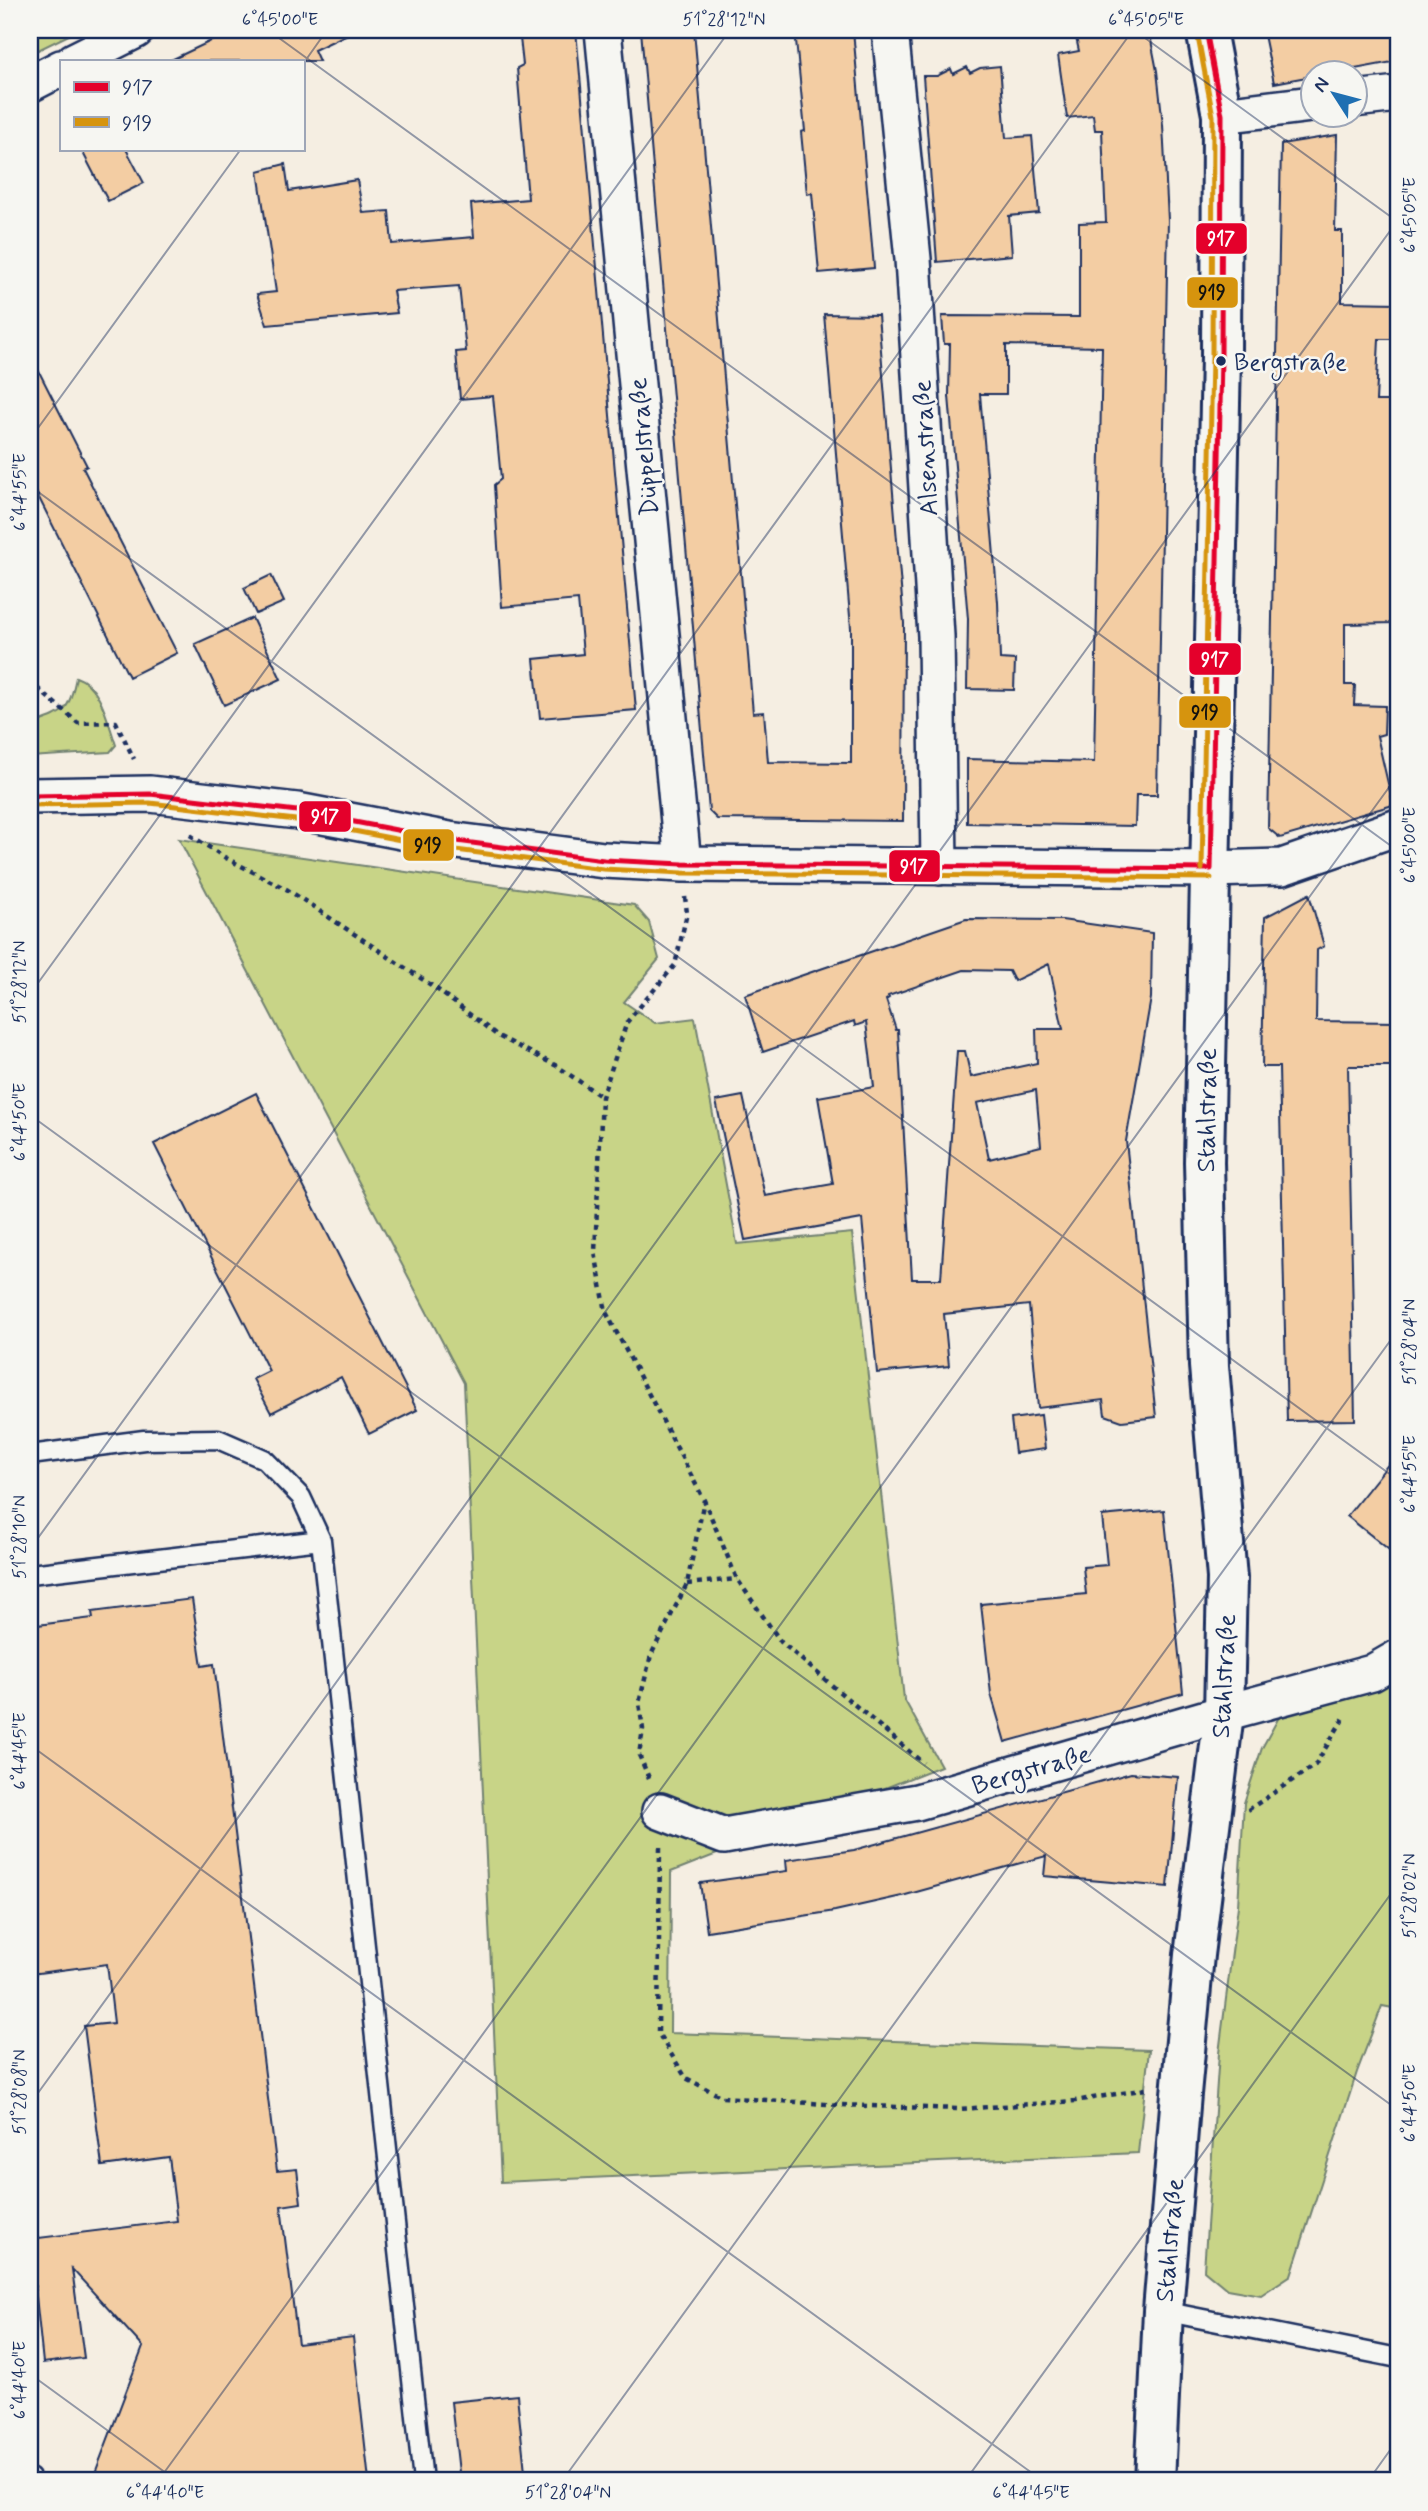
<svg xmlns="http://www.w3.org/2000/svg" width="1428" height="2511" viewBox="0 0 1428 2511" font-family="Mynerve,sans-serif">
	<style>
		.green { fill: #c8d487; stroke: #728272; stroke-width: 2 }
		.building { fill: #f3cda3; stroke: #1b2f5e; stroke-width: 2; fill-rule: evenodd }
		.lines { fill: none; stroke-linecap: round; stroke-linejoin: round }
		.service-casing { stroke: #1b2f5e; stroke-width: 23 }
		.minor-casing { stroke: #1b2f5e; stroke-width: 40 }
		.tertiary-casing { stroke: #1b2f5e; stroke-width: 44 }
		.path { stroke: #1b2f5e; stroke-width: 4.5; stroke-dasharray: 5 5; stroke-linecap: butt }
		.service { stroke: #f6f6f2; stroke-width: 18 }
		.minor { stroke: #f6f6f2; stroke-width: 35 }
		.tertiary { stroke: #f6f6f2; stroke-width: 38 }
		.bus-1-casing { stroke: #f6f6f2; stroke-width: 10 }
		.bus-2-casing { stroke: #f6f6f2; stroke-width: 10 }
		.bus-1 { stroke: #e4002b; stroke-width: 5 }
		.bus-2 { stroke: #d6940e; stroke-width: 5 }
		.ticks { fill: none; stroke: #1b2f5e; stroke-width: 2; stroke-opacity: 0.45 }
		.bus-dot { fill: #1b2f5e; stroke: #f6f6f2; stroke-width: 2.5 }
		.labels { text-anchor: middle; stroke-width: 5; stroke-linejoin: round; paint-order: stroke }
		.bus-label { font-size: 24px; fill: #1b2f5e; stroke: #f6f6f2; text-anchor: start }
		.street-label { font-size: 26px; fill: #1b2f5e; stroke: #f6f6f2 }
		.line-badge { stroke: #f6f6f2; stroke-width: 2.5 }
		.badge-label { font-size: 19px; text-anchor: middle; font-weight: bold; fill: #fff }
		.pale-badge-label { font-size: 19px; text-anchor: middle; font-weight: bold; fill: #111 }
		.neatline { fill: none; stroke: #1b2f5e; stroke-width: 2.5 }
		.ticks-label { font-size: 18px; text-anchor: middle; fill: #1b2f5e }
	</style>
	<rect width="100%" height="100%" fill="#f5eee2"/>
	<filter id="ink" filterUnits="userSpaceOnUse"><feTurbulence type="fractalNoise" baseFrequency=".0143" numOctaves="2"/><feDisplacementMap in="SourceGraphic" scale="14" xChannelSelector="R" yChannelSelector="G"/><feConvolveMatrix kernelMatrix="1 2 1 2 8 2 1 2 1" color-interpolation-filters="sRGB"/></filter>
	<g filter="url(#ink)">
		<path class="green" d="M 30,30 L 79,30 L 30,54 Z
			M 76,677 C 101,685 108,723 116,745 L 110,752 L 30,757 L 30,725 C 63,713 69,714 76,677 Z
			M 179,839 L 634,905 L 649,922 L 659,959 L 624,1002 L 655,1023 L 695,1018 L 737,1244 L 852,1233 L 904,1699 L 941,1766 L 671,1872 L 670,2033 L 1149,2050 L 1138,2153 L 501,2182 L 464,1383 Z
			M 1398,1677 L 1398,2009 L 1382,2006 L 1357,2072 L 1291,2275 L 1261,2295 L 1227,2289 L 1204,2270 L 1219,2053 L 1238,1906 L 1244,1803 L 1262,1748 L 1279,1717 Z"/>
		<path class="building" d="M 234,30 L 356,30 L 314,50 L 319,61 L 169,61 Z
			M 522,30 L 576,30 L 636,710 L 540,718 L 534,659 L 583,654 L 578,600 L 502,607 L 494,485 L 501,479 L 493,396 L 460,399 L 456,352 L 466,351 L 459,286 L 393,291 L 397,313 L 267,325 L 257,294 L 276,292 L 258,171 L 285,164 L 289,191 L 357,180 L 363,213 L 389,211 L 392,244 L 474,237 L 471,204 L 528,199 L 517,68 L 523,65 L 520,38 L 523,37 Z
			M 641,30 L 694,30 L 753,713 L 764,712 L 768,762 L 851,763 L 851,628 L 824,314 L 878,315 L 904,623 L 903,821 L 717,819 L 709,811 Z
			M 795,30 L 853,30 L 874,268 L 819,273 L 812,193 L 807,194 L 801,132 L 805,131 Z
			M 1093,30 L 1149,30 L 1157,71 L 1163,125 L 1168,220 L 1157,795 L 1136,795 L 1135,826 L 967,823 L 967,759 L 1094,762 L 1102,347 L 1006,345 L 1006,394 L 980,394 L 998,602 L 1000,659 L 1015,660 L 1014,690 L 967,689 L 968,619 L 949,396 L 950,344 L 944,344 L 942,316 L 1079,317 L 1079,223 L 1106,222 L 1102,130 L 1095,130 L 1093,115 L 1067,118 L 1058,55 L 1079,51 L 1075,33 Z
			M 1263,30 L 1398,30 L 1398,61 L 1328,74 L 1312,74 L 1312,76 L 1274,83 Z
			M 1000,66 L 1006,138 L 1032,136 L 1039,213 L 1009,216 L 1012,255 L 937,262 L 923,76 L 937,76 L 951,69 L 953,74 L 967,67 L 970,73 L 980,68 Z
			M 1337,135 L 1335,231 L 1342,231 L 1342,302 L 1398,303 L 1398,339 L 1379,339 L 1376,401 L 1398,401 L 1398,506 L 1396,506 L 1394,623 L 1345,624 L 1345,685 L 1355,685 L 1354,705 L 1385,706 L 1384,734 L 1377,736 L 1393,805 L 1280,838 L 1268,828 L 1281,144 Z
			M 81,149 L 126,149 L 144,183 L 108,201 Z
			M 30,354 L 87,466 L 83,468 L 177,653 L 129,677 L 30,480 Z
			M 271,575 L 284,602 L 256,614 L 244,588 Z
			M 252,618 L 281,679 L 224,705 L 195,644 Z
			M 1309,894 L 1324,946 L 1317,950 L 1316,1021 L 1398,1022 L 1398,1066 L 1348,1066 L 1355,1420 L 1287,1421 L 1279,1067 L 1262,1067 L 1265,917 Z
			M 966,919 L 1062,920 L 1152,933 L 1151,998 L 1126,1141 L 1156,1417 L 1122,1421 L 1105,1415 L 1103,1400 L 1038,1408 L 1029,1305 L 944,1314 L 949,1366 L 877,1373 L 862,1219 L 745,1240 L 716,1101 L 743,1096 L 765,1196 L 833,1184 L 818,1097 L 874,1087 L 866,1022 L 855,1026 L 854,1021 L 763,1052 L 745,995 ZM 1049,964 L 1063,1029 L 1036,1029 L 1037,1063 L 971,1077 L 965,1051 L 957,1051 L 941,1279 L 912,1279 L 898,1030 L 896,1030 L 886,1000 L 889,998 L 888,996 L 964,970 L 1009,971 L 1014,981 ZM 1036,1090 L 1041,1146 L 989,1159 L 977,1103 Z
			M 256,1093 L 417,1410 L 369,1434 L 341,1377 L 271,1413 L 253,1379 L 269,1371 L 154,1144 Z
			M 1041,1415 L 1045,1449 L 1015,1453 L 1011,1419 Z
			M 1398,1452 L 1398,1557 L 1347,1516 Z
			M 1164,1510 L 1183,1693 L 1005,1742 L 991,1694 L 981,1604 L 1086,1594 L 1083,1567 L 1107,1565 L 1102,1516 Z
			M 192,1599 L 202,1666 L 214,1664 L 277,2171 L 297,2169 L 301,2203 L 281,2206 L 298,2344 L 353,2337 L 369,2481 L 92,2481 L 143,2347 L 72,2269 L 84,2358 L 43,2363 L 30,2239 L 177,2221 L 169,2157 L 102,2166 L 84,2026 L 114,2023 L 107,1964 L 30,1974 L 30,1626 L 93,1618 L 92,1612 Z
			M 1131,1773 L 1178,1777 L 1168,1887 L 1044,1876 L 1046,1856 L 902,1896 L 835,1911 L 707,1931 L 700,1883 L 787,1871 L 786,1860 L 854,1850 Z
			M 517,2395 L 526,2481 L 460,2481 L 451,2402 Z"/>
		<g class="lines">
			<g class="service-casing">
				<path id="service" d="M 30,1455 L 144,1440 L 218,1439 L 264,1459 L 301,1497 L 321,1540
					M 30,1574 L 321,1540 L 423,2481
					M 1163,2311 L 1398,2358
					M 30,2478 L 32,2481"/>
			</g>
			<g class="minor-casing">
				<path id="minor" d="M 603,30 L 683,864
					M 890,30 L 913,259 L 936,636 L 939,867
					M 74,61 L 136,30
					M 30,84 L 61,68
					M 1354,99 L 1398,94
					M 1222,115 L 1312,104
					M 30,796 L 150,794 L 297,811 L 449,840 L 604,860 L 683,864 L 1211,869 L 1282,867 L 1398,827
					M 660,1811 L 724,1836 L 917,1802 L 1224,1713 L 1372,1673 L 1398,1658"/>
			</g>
			<g class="tertiary-casing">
				<path id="tertiary" d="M 1155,2481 L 1163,2311 L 1181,2094 L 1194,1955 L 1224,1713 L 1227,1578 L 1209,1366 L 1204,1162 L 1221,356 L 1222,115 L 1206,30"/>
			</g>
			<path class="path" d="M 30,682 L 78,723 L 116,722 L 134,759
				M 190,835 L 226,858 L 288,890 L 434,987 L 498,1036 L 557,1066 L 602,1097
				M 685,897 L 687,913 L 675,965 L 627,1022 L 602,1097 L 595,1252 L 606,1312 L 704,1500 L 737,1579 L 781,1642 L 923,1763
				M 687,1584 L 737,1579
				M 649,1778 L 639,1755 L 643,1729 L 639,1703 L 651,1655 L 687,1584 L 704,1500
				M 1248,1810 L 1315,1765 L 1345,1716
				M 660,1847 L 658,2033 L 686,2078 L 722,2097 L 840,2105 L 960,2109 L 1075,2101 L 1146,2089"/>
			<use href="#service" class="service"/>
			<use href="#minor" class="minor"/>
			<use href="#tertiary" class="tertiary"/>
			<g class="bus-1-casing">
				<path id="bus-1" d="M 1206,30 L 1222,115 L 1221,356 L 1211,869
					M 30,796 L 150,794 L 297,811 L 449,840 L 604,860 L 683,864 L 1211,869"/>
			</g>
			<g class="bus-2-casing">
				<path id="bus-2" d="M 1197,32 L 1213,116 L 1212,356 L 1202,869
					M 30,805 L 150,803 L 296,820 L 448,849 L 603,869 L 683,873 L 1211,878"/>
			</g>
			<use href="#bus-1" class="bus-1"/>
			<use href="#bus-2" class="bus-2"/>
		</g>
	</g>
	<path class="ticks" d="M 268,30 L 1398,851M 1134,30 L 1398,222M 303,64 L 327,30M 30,439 L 241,149M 30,486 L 1398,1480M 30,994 L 730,30M 30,1115 L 1398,2110M 30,1549 L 1133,30M 30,1745 L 1043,2481M 30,2104 L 1398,220M 30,2374 L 177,2481M 158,2481 L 1398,775M 562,2481 L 1398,1330M 965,2481 L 1398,1884M 1368,2481 L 1398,2439"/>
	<circle class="bus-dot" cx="1221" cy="361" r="6"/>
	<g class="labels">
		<g class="bus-label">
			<text x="1234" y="370">Bergstraße</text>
		</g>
		<g class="street-label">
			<text transform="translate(643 447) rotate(-95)" y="9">Düppelstraße</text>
			<text transform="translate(925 448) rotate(-93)" y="9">Alsenstraße</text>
			<text transform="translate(1206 1110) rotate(-89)" y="9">Stahlstraße</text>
			<text transform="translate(1223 1676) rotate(-87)" y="9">Stahlstraße</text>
			<text transform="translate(1031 1769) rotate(-16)" y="9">Bergstraße</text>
			<text transform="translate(1169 2240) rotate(-85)" y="9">Stahlstraße</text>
		</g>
	</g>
	<g class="line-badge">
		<rect x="1195" y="222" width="53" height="33" rx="7" fill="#e4002b"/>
		<rect x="1186" y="276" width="53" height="33" rx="7" fill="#d6940e"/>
		<rect x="1188" y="642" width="54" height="34" rx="7" fill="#e4002b"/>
		<rect x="1178" y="695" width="54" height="34" rx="7" fill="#d6940e"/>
		<rect x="298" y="800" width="54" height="33" rx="7" fill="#e4002b"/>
		<rect x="402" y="828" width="53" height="34" rx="7" fill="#d6940e"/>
		<rect x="888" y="849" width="53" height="34" rx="7" fill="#e4002b"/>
	</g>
	<g class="badge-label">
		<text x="1221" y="245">917</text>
		<text x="1215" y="666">917</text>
		<text x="325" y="823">917</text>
		<text x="914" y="873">917</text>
	</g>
	<g class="pale-badge-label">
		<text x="1212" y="299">919</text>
		<text x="1205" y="719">919</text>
		<text x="428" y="852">919</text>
	</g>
	<rect width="1428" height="2511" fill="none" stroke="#f6f6f2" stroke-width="77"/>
	<rect x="60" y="60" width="245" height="91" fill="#f6f6f2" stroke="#9ea6b7" stroke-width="2"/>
	<rect x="74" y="82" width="35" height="10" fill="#e4002b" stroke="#9ea6b7" stroke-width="2"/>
	<text x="122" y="94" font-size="21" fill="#1b2f5e">917</text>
	<rect x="74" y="117" width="35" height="10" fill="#d6940e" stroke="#9ea6b7" stroke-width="2"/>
	<text x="122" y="130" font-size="21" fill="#1b2f5e">919</text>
	<g transform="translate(1334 94) rotate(306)"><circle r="33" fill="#f6f6f2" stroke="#9ea6b7" stroke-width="2"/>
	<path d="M0-5L12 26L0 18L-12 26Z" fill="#1f6fb2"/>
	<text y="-10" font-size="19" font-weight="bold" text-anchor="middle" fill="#1b2f5e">N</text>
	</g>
	<rect x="38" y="38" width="1352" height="2434" class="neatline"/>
	<g class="ticks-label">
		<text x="280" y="25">6°45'00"E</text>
		<text x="724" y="25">51°28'12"N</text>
		<text x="1146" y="25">6°45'05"E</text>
		<text transform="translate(1409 215) rotate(-90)" y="6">6°45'05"E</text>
		<text transform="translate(19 492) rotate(-90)" y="6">6°44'55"E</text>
		<text transform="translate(1409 845) rotate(-90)" y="6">6°45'00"E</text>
		<text transform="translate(19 982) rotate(-90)" y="6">51°28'12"N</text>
		<text transform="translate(19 1122) rotate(-90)" y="6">6°44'50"E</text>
		<text transform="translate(1409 1342) rotate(-90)" y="6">51°28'04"N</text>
		<text transform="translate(1409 1474) rotate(-90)" y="6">6°44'55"E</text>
		<text transform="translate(19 1537) rotate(-90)" y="6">51°28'10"N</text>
		<text transform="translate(19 1751) rotate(-90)" y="6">6°44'45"E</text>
		<text transform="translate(1409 1896) rotate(-90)" y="6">51°28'02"N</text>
		<text transform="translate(19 2092) rotate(-90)" y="6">51°28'08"N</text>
		<text transform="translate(1409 2103) rotate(-90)" y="6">6°44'50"E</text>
		<text transform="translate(19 2380) rotate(-90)" y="6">6°44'40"E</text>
		<text x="165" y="2498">6°44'40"E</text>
		<text x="568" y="2498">51°28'04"N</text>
		<text x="1031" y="2498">6°44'45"E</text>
	</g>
</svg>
